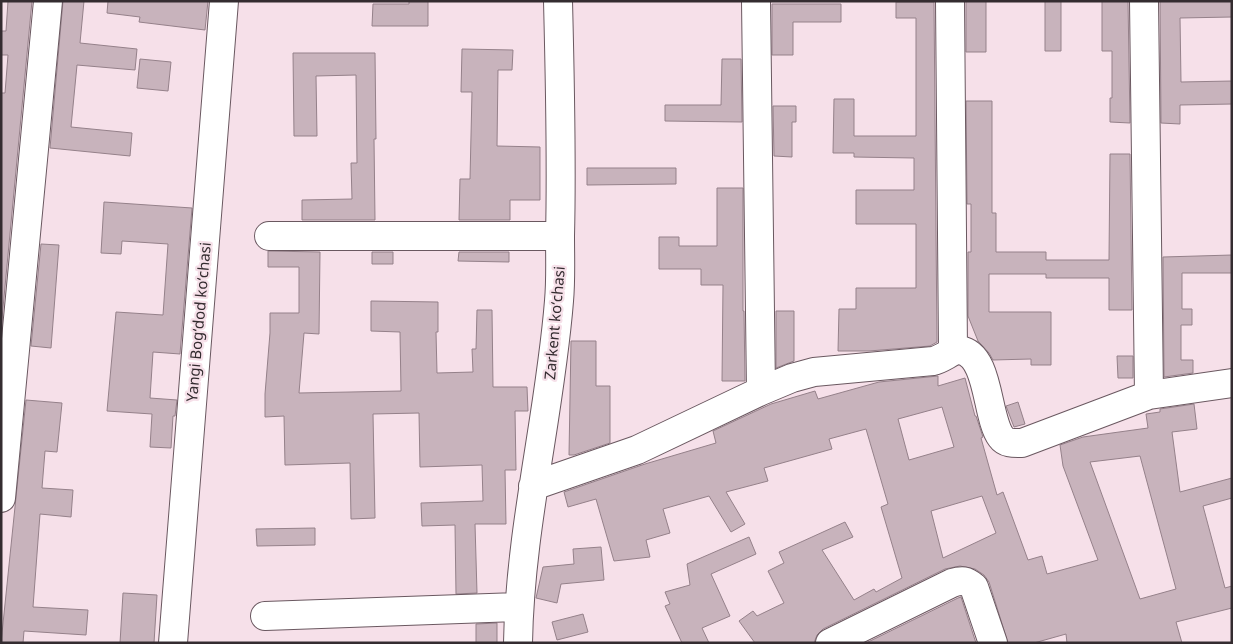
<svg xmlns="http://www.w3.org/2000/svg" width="1233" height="644" viewBox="0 0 1233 644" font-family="'Noto Sans',sans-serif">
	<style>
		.building { fill: #c8b3bc; stroke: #95818a; fill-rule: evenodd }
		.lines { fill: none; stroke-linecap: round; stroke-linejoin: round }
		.minor-casing { stroke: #6a5860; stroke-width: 30 }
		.minor { stroke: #fff; stroke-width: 28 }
		.labels { text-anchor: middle; stroke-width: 4.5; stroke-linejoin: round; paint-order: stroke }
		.street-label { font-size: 15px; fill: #342c30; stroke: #f6e0e9 }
	</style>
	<rect width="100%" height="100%" fill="#f6e0e9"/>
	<path class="building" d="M 8,1 L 32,1 L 1,329 L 1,93 L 5,93 L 8,55 L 1,55 L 1,31 L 6,31 Z
		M 63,1 L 84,1 L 80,43 L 137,49 L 135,70 L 77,65 L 71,127 L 132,133 L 130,156 L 50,148 Z
		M 108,1 L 208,1 L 205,30 L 139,22 L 140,17 L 107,13 Z
		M 409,1 L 428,1 L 428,26 L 372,26 L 373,4 L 409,4 Z
		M 966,1 L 986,1 L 986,52 L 966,52 Z
		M 1045,1 L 1061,1 L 1061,51 L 1045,51 Z
		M 1102,1 L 1128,1 L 1130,123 L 1110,122 L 1110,98 L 1112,98 L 1112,51 L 1102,51 Z
		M 1160,1 L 1232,1 L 1232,17 L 1180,18 L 1181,82 L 1232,81 L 1232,104 L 1180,105 L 1180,124 L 1161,123 Z
		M 896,2 L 934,2 L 937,342 L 930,346 L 869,351 L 838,351 L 839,309 L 856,309 L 856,288 L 916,288 L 916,224 L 856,224 L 856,190 L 914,190 L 914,158 L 854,157 L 854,153 L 833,153 L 834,99 L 854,99 L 854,136 L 916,136 L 916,18 L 896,18 Z
		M 772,4 L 841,4 L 841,22 L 793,22 L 793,55 L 772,55 Z
		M 462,49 L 513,50 L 512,70 L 498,70 L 497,146 L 540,147 L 540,200 L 510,200 L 510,220 L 459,220 L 460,179 L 470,179 L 472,92 L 461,92 Z
		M 293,53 L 375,53 L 376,139 L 374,139 L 375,220 L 302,220 L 302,200 L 352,199 L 351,163 L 357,163 L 356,75 L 316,76 L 317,136 L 294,136 Z
		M 140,59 L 171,62 L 168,91 L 137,88 Z
		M 722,59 L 741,59 L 742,122 L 665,121 L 665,105 L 721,105 Z
		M 966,101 L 992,101 L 992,213 L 996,213 L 996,252 L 1046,252 L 1046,260 L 1109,260 L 1110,154 L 1130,154 L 1132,310 L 1109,310 L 1109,278 L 1046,278 L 1046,274 L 989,274 L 989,312 L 1051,312 L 1051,365 L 1031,365 L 1031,359 L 993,360 L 989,353 L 978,341 L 968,316 L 968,252 L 971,252 L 971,204 L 967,204 Z
		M 773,106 L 796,106 L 796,122 L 792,122 L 792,157 L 774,156 Z
		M 587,168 L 676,168 L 676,184 L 587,185 Z
		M 717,188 L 743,188 L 743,311 L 744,311 L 745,381 L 722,381 L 723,285 L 701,285 L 701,269 L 659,269 L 659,237 L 679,237 L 679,246 L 717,246 Z
		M 104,202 L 192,208 L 180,354 L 153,352 L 150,398 L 177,400 L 175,416 L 173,416 L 171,448 L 150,447 L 152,414 L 107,411 L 116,312 L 163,315 L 168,244 L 122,241 L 121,254 L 101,253 Z
		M 41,244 L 59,245 L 51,348 L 31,346 Z
		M 268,251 L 320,252 L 319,334 L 304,333 L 299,393 L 401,391 L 400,332 L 371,331 L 371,301 L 438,302 L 438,332 L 436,332 L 437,373 L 473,372 L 472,349 L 476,349 L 477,310 L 492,310 L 493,387 L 527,387 L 528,411 L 515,411 L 516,470 L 505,470 L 506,524 L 475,524 L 477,593 L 456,594 L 455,525 L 422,526 L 421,503 L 483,501 L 482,465 L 420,467 L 419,413 L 373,414 L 375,518 L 351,519 L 350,463 L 285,465 L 284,416 L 265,417 L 265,394 L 270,333 L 270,313 L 299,313 L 299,267 L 268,267 Z
		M 372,252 L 393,252 L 393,264 L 372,264 Z
		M 459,252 L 509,252 L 509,262 L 458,261 Z
		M 1232,255 L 1232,273 L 1182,273 L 1182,309 L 1192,309 L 1192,325 L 1181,325 L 1181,360 L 1193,360 L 1193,373 L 1164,377 L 1163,257 Z
		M 776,311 L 794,311 L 794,361 L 776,368 Z
		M 571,341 L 596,341 L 596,386 L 610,386 L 610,443 L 574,455 L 569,455 Z
		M 1117,356 L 1133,356 L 1133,378 L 1118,378 Z
		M 938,376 L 938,386 L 965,378 L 975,416 L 976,416 L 983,437 L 981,438 L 997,495 L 1003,492 L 1028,560 L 1042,556 L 1047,574 L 1098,560 L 1063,466 L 1060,445 L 1083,437 L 1148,428 L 1146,414 L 1160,412 L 1160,409 L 1194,404 L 1197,429 L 1172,432 L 1180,492 L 1232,478 L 1232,498 L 1203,506 L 1225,588 L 1232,586 L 1232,608 L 1176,622 L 1182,643 L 1067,643 L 1066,634 L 1034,643 L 1008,643 L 989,582 L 984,575 L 975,569 L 960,566 L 945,569 L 823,629 L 817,635 L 814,643 L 755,643 L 739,621 L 753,611 L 757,616 L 784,603 L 768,571 L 784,563 L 779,552 L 845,522 L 853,537 L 822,550 L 854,600 L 874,589 L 876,592 L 902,578 L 881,507 L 888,504 L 866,429 L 829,439 L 832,449 L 764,468 L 768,481 L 726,492 L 745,524 L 731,532 L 709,496 L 663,509 L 670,533 L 646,540 L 650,557 L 614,561 L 596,499 L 568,507 L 564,492 L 645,464 L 716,443 L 713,431 L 771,404 L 815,391 L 818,399 L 879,382 ZM 942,407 L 954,447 L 909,460 L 898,419 ZM 1140,456 L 1176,589 L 1140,599 L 1090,462 ZM 982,496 L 996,533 L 943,558 L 931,511 Z
		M 26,400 L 62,403 L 57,452 L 45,451 L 42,488 L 73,490 L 71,517 L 40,514 L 33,607 L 88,610 L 86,635 L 24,631 L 23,643 L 1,643 Z
		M 1018,402 L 1025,424 L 1014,427 L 1006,406 Z
		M 315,528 L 315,545 L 257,546 L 256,529 Z
		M 749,537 L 756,554 L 711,574 L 730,616 L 702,628 L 709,643 L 682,643 L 665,606 L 670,604 L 665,592 L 690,585 L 687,564 Z
		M 601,547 L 604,580 L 561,584 L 557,603 L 536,598 L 543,567 L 574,564 L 573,549 Z
		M 123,593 L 157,595 L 154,643 L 120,643 Z
		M 961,597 L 976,643 L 866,643 L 958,598 Z
		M 583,614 L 588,632 L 557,640 L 552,622 Z
		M 497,623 L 497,643 L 476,643 L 476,624 Z"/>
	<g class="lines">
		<g class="minor-casing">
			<path id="minor" d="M 950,1 L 953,350
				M 1144,1 L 1149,395 L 1232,383
				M 269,236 L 560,236
				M 761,391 L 792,378 L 814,372 L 933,361 C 943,359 953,349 960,350 C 990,355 986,417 1001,437 C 1006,444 1015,443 1022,443 L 1149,395
				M 533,486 L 637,450 L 761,391 L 756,1
				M 1,498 L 48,1
				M 265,616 L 519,607
				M 173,643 L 224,1
				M 518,643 C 520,527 550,415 559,301 C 561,279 560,258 560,236 C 562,158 560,80 558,1
				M 830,643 L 952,583 C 962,580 966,580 974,587 L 993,643"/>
		</g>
		<use href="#minor" class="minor"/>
	</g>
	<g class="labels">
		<g class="street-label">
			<text transform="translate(199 322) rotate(-85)" y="5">Yangi Bogʻdod koʻchasi</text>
			<text transform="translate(555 323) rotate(-85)" y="5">Zarkent koʻchasi</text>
		</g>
	</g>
	<rect width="1233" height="644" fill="none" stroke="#342c30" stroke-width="5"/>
</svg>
